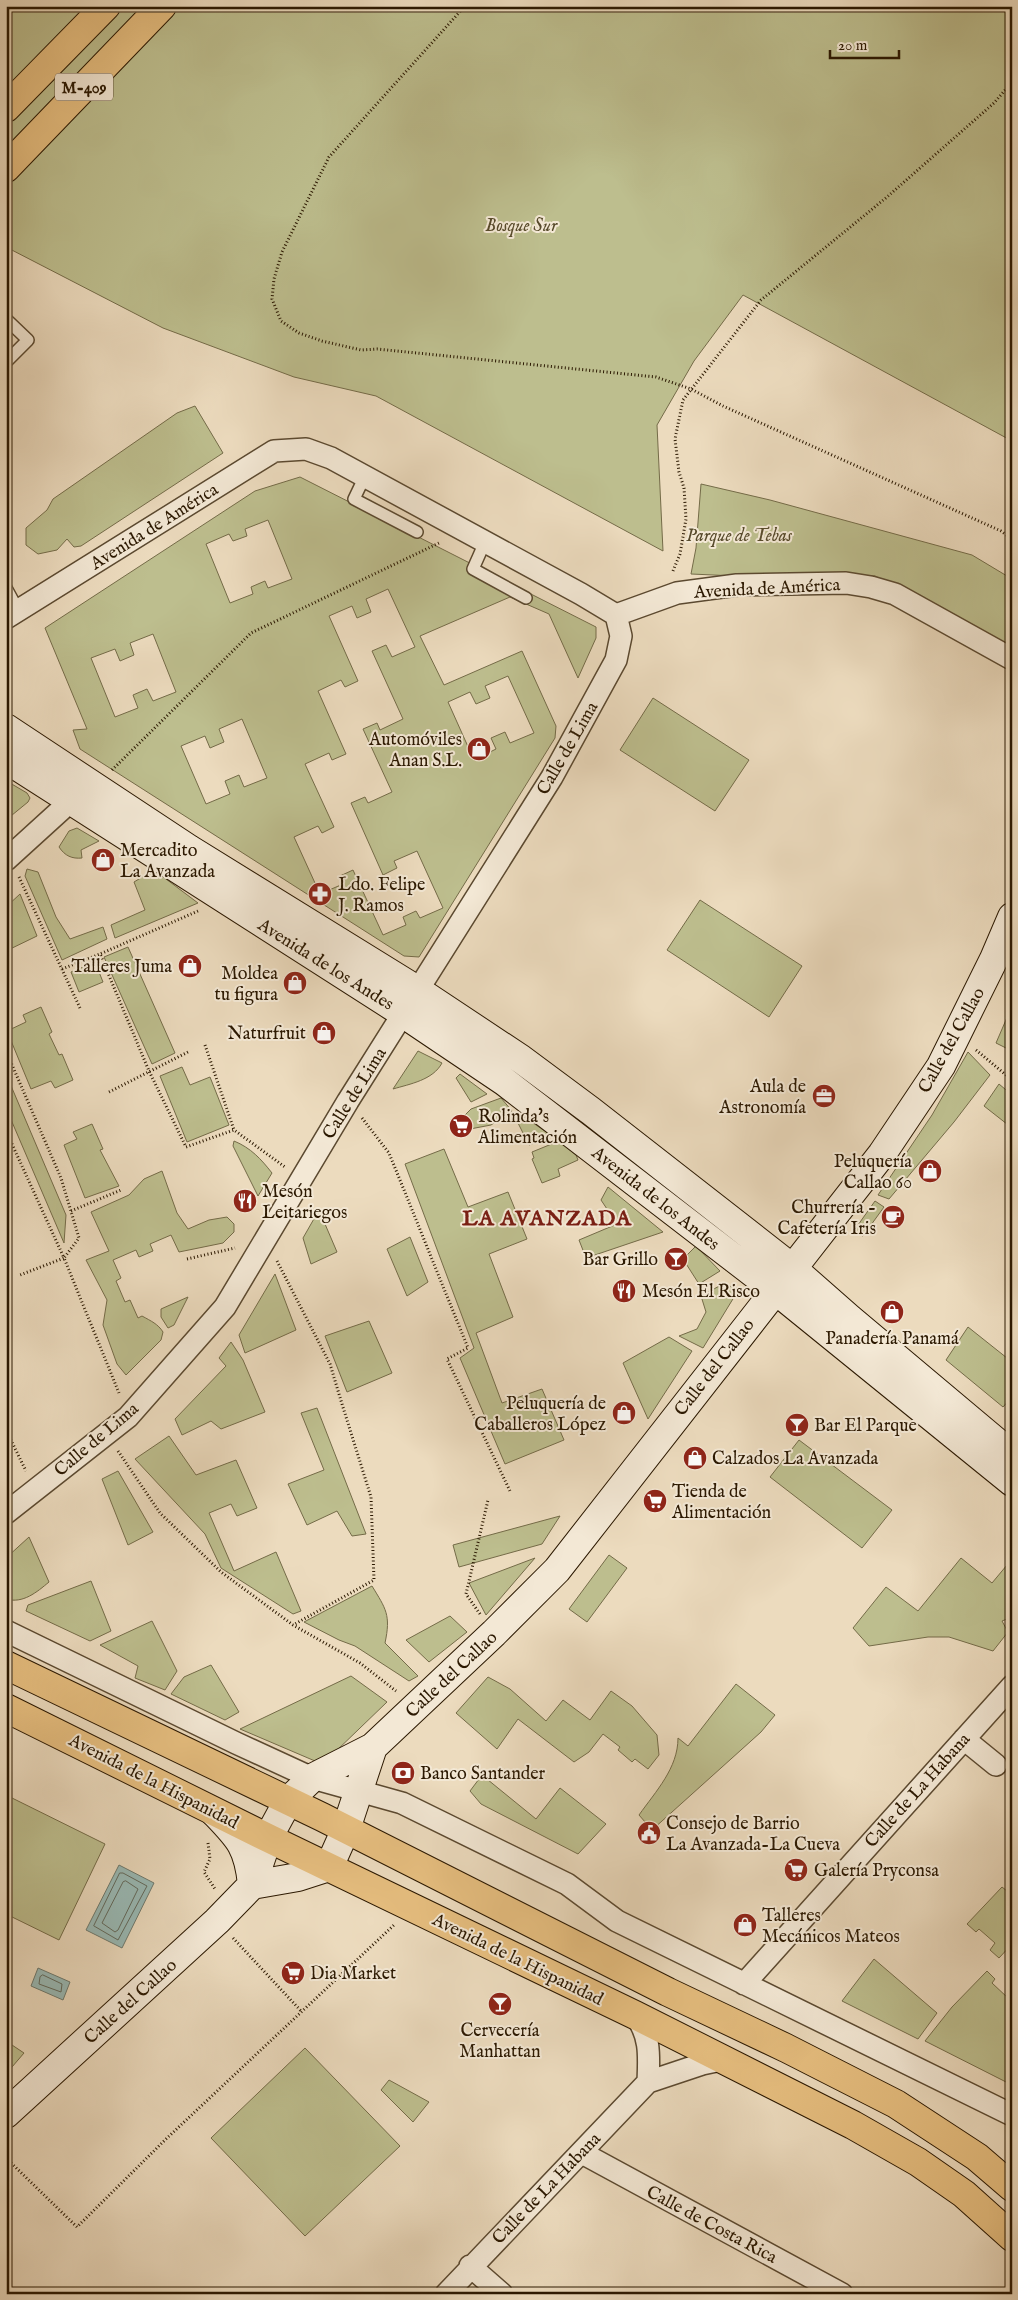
<svg xmlns="http://www.w3.org/2000/svg" width="1018" height="2300" viewBox="0 0 1018 2300" font-family="'IM FELL English',serif">
	<style>
		.green { fill: #bdbe8e; stroke: #746b48; fill-rule: evenodd }
		.water { fill: #99bab6; stroke: #6d796e }
		.lines { fill: none; stroke-linecap: round; stroke-linejoin: round }
		.shore { stroke: #62695c; stroke-width: 1 }
		.lane-casing { stroke: #5b4930; stroke-width: 14 }
		.street-casing { stroke: #5b4930; stroke-width: 24 }
		.secondary-casing { stroke: #2b1801; stroke-width: 30 }
		.primary-casing { stroke: #2b1801; stroke-width: 30 }
		.highway-casing { stroke: #2b1801; stroke-width: 30 }
		.path { stroke: #2b1801; stroke-width: 3; stroke-dasharray: 1 2.5; stroke-linecap: butt }
		.lane { stroke: #f3e8d5; stroke-width: 11 }
		.street { stroke: #f3e8d5; stroke-width: 21 }
		.secondary { stroke: #f3e8d5; stroke-width: 28 }
		.primary { stroke: #e6be7f; stroke-width: 28 }
		.highway { stroke: #e6be7f; stroke-width: 28 }
		.labels { text-anchor: middle; stroke-width: 4; stroke-linejoin: round; paint-order: stroke }
		.shield { fill: #f3e8d5; stroke: #675641; stroke-width: 1 }
		.shield-label { font-size: 16px; font-weight: bold; fill: #2b1801 }
		.park-label { font-size: 18px; font-style: italic; fill: #574a2b; stroke: #f3e8d5 }
		.street-label { font-size: 18px; fill: #2b1801; stroke: #f3e8d5 }
		.poi-label { font-size: 18px; fill: #2b1801; stroke: #f3e8d5; text-anchor: start }
		.district-label { font-size: 22px; font-weight: bold; letter-spacing: 1px; fill: #7a1f14; stroke: #f3e8d5 }
	</style>
	<rect width="100%" height="100%" fill="#ecdbbe"/>
	<filter id="stains"><feTurbulence type="fractalNoise" baseFrequency=".004" numOctaves="4"/><feColorMatrix values="0 0 0 0 .2 0 0 0 0 .09 0 0 0 0 .02 0 0 0 .5 -.17"/></filter>
	<radialGradient id="worn" r=".72"><stop offset=".6" stop-color="#630" stop-opacity="0"/><stop offset="1" stop-color="#630" stop-opacity=".3"/></radialGradient>
	<path class="green" d="M 6,6 L 1012,6 L 1012,441 L 743,295 L 694,361 L 657,425 L 663,551 L 376,396 L 294,377 L 163,328 L 6,247 Z
		M 195,406 L 223,453 L 81,546 L 74,547 L 67,539 L 57,550 L 38,554 L 26,545 L 26,528 L 47,510 L 53,499 L 177,413 Z
		M 300,477 L 596,627 L 596,638 L 578,678 L 549,614 L 510,597 L 420,636 L 444,685 L 522,651 L 556,726 L 555,738 L 419,957 L 404,956 L 80,749 L 73,730 L 87,729 L 45,628 L 255,491 ZM 268,520 L 292,579 L 268,588 L 265,581 L 251,587 L 253,594 L 230,603 L 206,544 L 229,534 L 233,541 L 247,536 L 245,529 ZM 388,589 L 415,647 L 392,657 L 386,645 L 372,651 L 403,719 L 380,730 L 377,723 L 363,729 L 392,792 L 368,803 L 365,797 L 351,803 L 383,875 L 397,868 L 394,861 L 417,851 L 443,908 L 420,918 L 416,911 L 403,917 L 406,925 L 383,935 L 353,870 L 340,876 L 343,884 L 320,894 L 294,837 L 318,826 L 322,833 L 334,827 L 305,764 L 329,753 L 332,760 L 346,754 L 318,691 L 341,680 L 345,687 L 358,681 L 329,616 L 352,606 L 357,618 L 371,612 L 366,599 ZM 153,634 L 176,692 L 153,701 L 147,689 L 133,695 L 138,708 L 115,717 L 91,658 L 115,649 L 120,661 L 134,655 L 130,643 ZM 508,676 L 534,733 L 510,743 L 505,732 L 491,738 L 496,749 L 474,760 L 448,702 L 470,692 L 476,704 L 490,698 L 485,686 ZM 242,719 L 267,778 L 244,787 L 239,775 L 225,781 L 230,794 L 206,804 L 181,746 L 205,736 L 210,748 L 224,742 L 219,729 Z
		M 701,484 L 770,500 L 972,555 L 1012,579 L 1012,650 L 875,576 L 840,575 L 780,578 L 691,574 L 696,548 Z
		M 653,698 L 749,760 L 715,811 L 620,750 Z
		M 10,783 L 27,793 L 30,798 L 28,802 L 6,820 L 6,789 Z
		M 77,828 L 99,841 L 81,850 L 82,858 C 72,859 65,856 59,847 L 69,831 Z
		M 27,869 L 38,872 L 56,917 L 70,939 L 103,927 L 107,939 L 62,960 L 25,876 Z
		M 154,870 L 198,903 L 115,938 L 111,925 L 145,910 L 134,882 Z
		M 20,894 L 37,936 L 6,951 L 6,907 Z
		M 700,900 L 802,966 L 769,1017 L 667,950 Z
		M 128,947 L 175,1053 L 152,1064 L 104,957 Z
		M 95,962 L 103,982 L 79,992 L 71,972 Z
		M 1012,1006 L 1012,1035 L 1006,1048 L 996,1043 Z
		M 41,1007 L 52,1032 L 49,1034 L 59,1055 L 62,1054 L 73,1080 L 55,1088 L 51,1081 L 31,1089 L 7,1031 L 26,1022 L 23,1015 Z
		M 418,1051 L 442,1063 C 433,1080 410,1084 393,1089 Z
		M 968,1052 L 990,1075 L 954,1122 L 889,1199 L 878,1195 L 932,1115 Z
		M 182,1067 L 190,1085 L 210,1077 L 229,1125 L 187,1142 L 160,1076 Z
		M 6,1074 L 66,1215 L 64,1243 L 6,1108 Z
		M 460,1074 L 487,1094 L 471,1102 L 456,1078 Z
		M 999,1084 L 1012,1095 L 1012,1128 L 984,1106 Z
		M 501,1098 L 512,1111 L 491,1125 L 470,1129 L 465,1115 L 471,1109 Z
		M 523,1116 L 552,1136 L 529,1145 L 516,1119 Z
		M 92,1124 L 103,1149 L 100,1150 L 119,1186 L 85,1198 L 64,1145 L 77,1139 L 73,1132 Z
		M 234,1141 C 251,1148 261,1159 272,1173 L 258,1196 L 233,1146 Z
		M 559,1141 L 576,1155 L 578,1160 L 558,1169 L 560,1176 L 542,1183 L 532,1159 L 534,1158 L 532,1152 Z
		M 444,1149 L 468,1207 L 508,1192 L 527,1239 L 489,1254 L 513,1317 L 476,1333 L 502,1403 L 542,1389 L 564,1440 L 505,1464 L 460,1358 L 474,1348 L 405,1164 Z
		M 162,1171 L 177,1213 L 188,1229 L 209,1220 L 227,1217 L 234,1224 L 234,1232 L 223,1243 L 179,1252 L 171,1235 L 150,1244 L 153,1251 L 139,1257 L 136,1250 L 113,1260 L 121,1278 L 116,1281 L 125,1302 L 130,1300 L 138,1318 L 142,1316 C 151,1321 158,1324 163,1332 L 161,1340 L 126,1375 L 117,1364 L 103,1325 L 107,1300 L 86,1260 L 109,1251 L 91,1212 L 129,1195 L 144,1179 Z
		M 608,1187 L 663,1232 L 586,1258 L 579,1240 L 617,1224 L 601,1200 Z
		M 875,1201 L 884,1207 L 863,1236 L 853,1232 Z
		M 319,1210 L 337,1252 L 311,1264 L 303,1238 Z
		M 410,1237 L 428,1282 L 407,1296 L 387,1249 Z
		M 696,1246 L 720,1271 L 699,1284 L 683,1259 Z
		M 275,1274 L 296,1330 L 245,1353 L 239,1335 Z
		M 723,1284 L 739,1289 L 703,1348 L 679,1336 L 697,1329 L 706,1312 L 701,1296 Z
		M 188,1297 L 174,1325 L 168,1328 L 161,1317 L 161,1309 Z
		M 369,1321 L 392,1373 L 347,1392 L 325,1336 Z
		M 968,1327 L 1012,1362 L 1012,1397 L 1003,1407 L 946,1360 Z
		M 669,1337 L 692,1351 L 648,1419 L 623,1363 Z
		M 231,1342 L 243,1360 L 265,1412 L 221,1429 L 211,1421 L 182,1435 L 175,1419 L 226,1366 L 219,1358 Z
		M 317,1408 L 366,1534 L 352,1536 L 337,1511 L 307,1525 L 288,1484 L 324,1470 L 301,1413 Z
		M 169,1436 L 196,1475 L 236,1460 L 257,1508 L 237,1516 L 231,1504 L 209,1513 L 234,1571 L 276,1552 L 301,1611 L 293,1614 L 221,1568 L 205,1534 L 135,1459 Z
		M 799,1440 L 892,1510 L 862,1548 L 770,1477 Z
		M 118,1471 L 153,1532 L 128,1545 L 102,1479 Z
		M 560,1516 L 542,1544 L 459,1567 L 453,1545 Z
		M 29,1537 L 49,1582 C 37,1592 23,1604 6,1599 L 6,1558 Z
		M 609,1555 L 627,1568 L 587,1622 L 569,1609 Z
		M 535,1558 L 486,1615 L 469,1583 Z
		M 961,1558 L 992,1583 L 1012,1559 L 1012,1617 L 1002,1621 L 1008,1632 L 993,1651 L 949,1637 L 928,1637 L 869,1646 L 853,1628 L 886,1587 L 918,1611 Z
		M 91,1581 L 111,1631 L 90,1641 L 26,1611 L 28,1605 Z
		M 372,1586 C 386,1609 391,1615 385,1643 L 418,1676 L 409,1681 L 355,1646 L 339,1640 L 304,1622 Z
		M 450,1616 L 467,1632 L 429,1662 L 406,1640 Z
		M 152,1621 L 177,1671 L 165,1690 L 135,1678 L 138,1666 L 100,1645 Z
		M 211,1665 L 239,1712 L 225,1720 L 171,1694 L 184,1677 Z
		M 351,1676 L 387,1702 L 332,1755 L 315,1761 L 240,1729 Z
		M 488,1677 L 510,1689 L 546,1721 L 563,1700 L 590,1720 L 611,1691 L 632,1706 L 657,1735 L 659,1755 L 648,1769 L 635,1759 L 632,1762 L 618,1750 L 620,1747 L 603,1734 L 589,1752 L 574,1762 L 518,1719 L 497,1749 L 456,1713 Z
		M 736,1684 L 775,1715 L 761,1732 L 652,1830 L 639,1815 C 656,1791 678,1768 678,1738 L 688,1746 Z
		M 482,1775 L 536,1819 L 560,1788 L 606,1824 L 578,1854 L 481,1804 L 470,1791 Z
		M 8,1796 L 105,1844 L 59,1940 L 6,1914 Z
		M 1002,1887 L 1012,1895 L 1012,1944 L 999,1958 L 990,1950 L 995,1943 L 979,1929 L 976,1932 L 967,1924 Z
		M 874,1959 L 937,2013 L 918,2039 L 842,2001 Z
		M 987,1971 L 995,1979 L 992,1983 L 1008,1998 L 1012,1994 L 1012,2085 L 925,2041 L 952,2007 Z
		M 6,2041 L 24,2053 L 6,2074 Z
		M 305,2048 L 400,2146 L 305,2236 L 211,2138 Z
		M 389,2080 L 429,2102 L 413,2122 L 381,2090 Z"/>
	<path class="water" d="M 119,1865 L 154,1883 L 122,1948 L 86,1930 Z
		M 38,1968 L 70,1982 L 63,2000 L 31,1986 Z"/>
	<g class="lines">
		<path class="shore" d="M 120,1873 L 123,1873 L 147,1886 L 118,1940 L 94,1926 Z
			M 126,1881 L 138,1889 L 118,1930 L 115,1932 L 102,1923 L 123,1882 Z
			M 43,1975 L 62,1984 L 61,1992 L 39,1984 L 40,1977 Z"/>
		<g class="lane-casing">
			<path id="lane" d="M 6,319 L 28,340 L 6,362
				M 365,476 L 354,499 L 417,532
				M 485,542 L 473,569 L 526,598
				M 6,588 L 18,610"/>
		</g>
		<g class="street-casing">
			<path id="street" d="M 616,615 L 677,593 L 737,585 L 846,583 L 871,587 L 895,594 L 1012,659
				M 6,618 L 274,451 L 306,449 L 331,458 L 581,594 L 616,615
				M 6,860 L 72,800
				M 6,1513 L 128,1417 L 225,1307 L 348,1101 L 552,777 L 616,660 L 621,636 L 616,615
				M 6,1631 L 236,1743 L 312,1778 L 402,1803 L 567,1884 L 617,1921 L 1012,2115
				M 964,1739 L 996,1765
				M 744,1984 L 1012,1686
				M 635,2015 C 651,2036 649,2057 648,2082
				M 582,2153 L 842,2294
				M 470,2266 L 502,2294
				M 446,2294 L 648,2082 L 702,2064 L 721,2060"/>
		</g>
		<g class="secondary-casing">
			<path id="secondary" d="M 6,728 L 189,849 L 417,990 L 521,1059 L 591,1111 L 792,1268 L 850,1319 L 1012,1455
				M 6,759 L 392,1006 L 505,1082 L 774,1289 L 1012,1482
				M 214,1812 C 239,1838 248,1846 252,1884
				M 252,1885 L 298,1877 L 329,1867 L 346,1829 L 373,1747
				M 6,2114 L 217,1921 L 252,1885 L 268,1838 L 288,1801 L 312,1778 L 373,1747 L 494,1633 L 557,1570 L 882,1154 L 941,1066 L 994,959 L 1012,917"/>
		</g>
		<g class="primary-casing">
			<path id="primary" d="M 6,1665 L 322,1817 L 668,1992 L 786,2048 L 896,2104 L 977,2157 L 1012,2187
				M 6,1708 L 268,1838 L 635,2015 L 853,2125 L 918,2162 L 964,2194 L 1012,2237"/>
		</g>
		<g class="highway-casing">
			<path id="highway" d="M 6,108 L 106,6
				M 6,168 L 162,6"/>
		</g>
		<path class="path" d="M 465,6 L 329,157 L 282,252 L 274,279 L 272,299 L 281,321 L 299,333 L 322,341 L 361,350 L 377,349 L 656,377 L 691,389 L 723,406 L 1001,531 L 1012,539
			M 673,571 L 680,554 L 686,519 L 684,488 L 679,472 L 675,439 L 683,400 L 761,300 L 887,197 L 994,103 L 1012,82
			M 112,770 L 251,633 L 439,543
			M 19,877 L 80,1008
			M 198,911 L 100,954 L 149,1071 L 186,1147 L 234,1130 L 285,1167
			M 62,969 L 100,954
			M 205,1045 L 234,1130
			M 976,1050 L 1012,1080
			M 6,1051 L 61,1178 L 79,1238 L 64,1258 L 119,1393
			M 109,1092 L 190,1051
			M 362,1118 L 389,1153 L 468,1348 L 447,1359 L 510,1491
			M 6,1131 L 64,1258 L 20,1275
			M 71,1211 L 121,1190
			M 187,1259 L 235,1248
			M 277,1261 L 330,1364 L 342,1404 L 371,1497 L 374,1580 L 293,1625
			M 6,1430 L 26,1471
			M 118,1451 L 160,1513 L 221,1572 L 293,1625 L 360,1663 L 396,1691
			M 480,1614 L 466,1594 L 488,1500
			M 208,1843 L 210,1859 L 204,1872 L 215,1889
			M 233,1938 L 302,2012
			M 6,2158 L 77,2227 L 166,2139 L 394,1925"/>
		<use href="#lane" class="lane"/>
		<use href="#street" class="street"/>
		<use href="#secondary" class="secondary"/>
		<use href="#primary" class="primary"/>
		<use href="#highway" class="highway"/>
	</g>
	<defs>
		<g id="shop-disc" transform="scale(1.25)"><circle r="9.5" fill="#8f2418" stroke="#f3e8d5"/><path d="M-5-2.5h2.3a2.7 3.5 0 0 1 5.4 0H5L5.5 6h-11ZM-1.5-2.5h3a1.5 2.3 0 0 0-3 0Z" fill="#fff"/></g>
		<g id="pharmacy-disc" transform="scale(1.25)"><circle r="9.5" fill="#8f2418" stroke="#f3e8d5"/><path d="M-2-6h4v4h4v4h-4v4h-4v-4h-4v-4h4Z" fill="#fff"/></g>
		<g id="office-disc" transform="scale(1.25)"><circle r="9.5" fill="#8f2418" stroke="#f3e8d5"/><path d="M-6-3h4V-5.5h4V-3h4V5H-6ZM-1-4.5V-3h2v-1.5ZM-6 0V1H6V0Z" fill="#fff"/></g>
		<g id="supermarket-disc" transform="scale(1.25)"><circle r="9.5" fill="#8f2418" stroke="#f3e8d5"/><path d="M-6-5.5h2.5l.6 2H6L4.5 2H-2.5L-4.4-4H-6ZM-1.5 3.2a1.3 1.3 0 1 0 .1 0ZM3 3.2a1.3 1.3 0 1 0 .1 0Z" fill="#fff"/></g>
		<g id="restaurant-disc" transform="scale(1.25)"><circle r="9.5" fill="#8f2418" stroke="#f3e8d5"/><path d="M-5-6h1v4h1v-4h1v4h1v-4h1v5L-1.5 .5V6h-2V.5L-5-1ZM5-6V6H3V1.5H1.5Q1.5-4 5-6Z" fill="#fff"/></g>
		<g id="cafe-disc" transform="scale(1.25)"><circle r="9.5" fill="#8f2418" stroke="#f3e8d5"/><path d="M-5.5-4.5H6V0H3Q3 3.5 0 3.5H-2.5Q-5.5 3.5-5.5 0ZM3-3.2v2h1.7v-2ZM-6 4.5H4V6H-6Z" fill="#fff"/></g>
		<g id="bar-disc" transform="scale(1.25)"><circle r="9.5" fill="#8f2418" stroke="#f3e8d5"/><path d="M-6-5H6L.8 .8V4.5H3.5V6h-7V4.5H-.8V.8Z" fill="#fff"/></g>
		<g id="bank-disc" transform="scale(1.25)"><circle r="9.5" fill="#8f2418" stroke="#f3e8d5"/><path d="M-6-4H6V4H-6ZM0-2.3a2.3 2.3 0 1 0 0 4.6a2.3 2.3 0 1 0 0-4.6Z" fill="#fff"/></g>
		<g id="civic-disc" transform="scale(1.25)"><circle r="9.5" fill="#8f2418" stroke="#f3e8d5"/><path d="M-.6-6.5H3V-4.5H.6V-3L4-1V1h2V6H-6V1h2V-1L-.6-3ZM-1.2 2.5V6h2.4V2.5Z" fill="#fff"/></g>
	</defs>
	<g fill-rule="evenodd">
		<use href="#shop-disc" x="479" y="749"/>
		<use href="#shop-disc" x="103" y="860"/>
		<use href="#pharmacy-disc" x="320" y="894"/>
		<use href="#shop-disc" x="190" y="966"/>
		<use href="#shop-disc" x="295" y="983"/>
		<use href="#shop-disc" x="324" y="1033"/>
		<use href="#office-disc" x="824" y="1096"/>
		<use href="#supermarket-disc" x="461" y="1126"/>
		<use href="#shop-disc" x="930" y="1171"/>
		<use href="#restaurant-disc" x="245" y="1201"/>
		<use href="#cafe-disc" x="893" y="1217"/>
		<use href="#bar-disc" x="676" y="1259"/>
		<use href="#restaurant-disc" x="624" y="1291"/>
		<use href="#shop-disc" x="892" y="1312"/>
		<use href="#shop-disc" x="624" y="1413"/>
		<use href="#bar-disc" x="797" y="1425"/>
		<use href="#shop-disc" x="695" y="1458"/>
		<use href="#supermarket-disc" x="655" y="1501"/>
		<use href="#bank-disc" x="403" y="1773"/>
		<use href="#civic-disc" x="649" y="1833"/>
		<use href="#supermarket-disc" x="796" y="1870"/>
		<use href="#shop-disc" x="745" y="1925"/>
		<use href="#supermarket-disc" x="293" y="1973"/>
		<use href="#bar-disc" x="500" y="2004"/>
	</g>
	<g class="labels">
		<rect class="shield" x="55" y="73.5" width="58" height="27" rx="4"/>
		<g class="shield-label">
			<text x="84" y="93">M-409</text>
		</g>
		<g class="park-label">
			<text x="521" y="231">Bosque Sur</text>
			<text x="739" y="541">Parque de Tebas</text>
		</g>
		<g class="street-label">
			<text transform="translate(154 526) rotate(-32)" y="6">Avenida de América</text>
			<text transform="translate(767 588) rotate(-3)" y="6">Avenida de América</text>
			<text transform="translate(567 748) rotate(-60)" y="6">Calle de Lima</text>
			<text transform="translate(326 964) rotate(32)" y="6">Avenida de los Andes</text>
			<text transform="translate(951 1040) rotate(-61)" y="6">Calle del Callao</text>
			<text transform="translate(354 1093) rotate(-58)" y="6">Calle de Lima</text>
			<text transform="translate(656 1198) rotate(38)" y="6">Avenida de los Andes</text>
			<text transform="translate(714 1367) rotate(-52)" y="6">Calle del Callao</text>
			<text transform="translate(96 1439) rotate(-40)" y="6">Calle de Lima</text>
			<text transform="translate(451 1674) rotate(-43)" y="6">Calle del Callao</text>
			<text transform="translate(154 1781) rotate(27)" y="6">Avenida de la Hispanidad</text>
			<text transform="translate(917 1790) rotate(-48)" y="6">Calle de La Habana</text>
			<text transform="translate(518 1959) rotate(26)" y="6">Avenida de la Hispanidad</text>
			<text transform="translate(130 2001) rotate(-42)" y="6">Calle del Callao</text>
			<text transform="translate(546 2188) rotate(-46)" y="6">Calle de La Habana</text>
			<text transform="translate(712 2224) rotate(28)" y="6">Calle de Costa Rica</text>
		</g>
		<g class="poi-label">
			<text x="462" y="745" text-anchor="end">Automóviles<tspan x="462" dy="21">Anan S.L.</tspan></text>
			<text x="120" y="856">Mercadito<tspan x="120" dy="21">La Avanzada</tspan></text>
			<text x="338" y="890">Ldo. Felipe<tspan x="338" dy="21">J. Ramos</tspan></text>
			<text x="172" y="972" text-anchor="end">Talleres Juma</text>
			<text x="278" y="979" text-anchor="end">Moldea<tspan x="278" dy="21">tu figura</tspan></text>
			<text x="306" y="1039" text-anchor="end">Naturfruit</text>
			<text x="806" y="1092" text-anchor="end">Aula de<tspan x="806" dy="21">Astronomía</tspan></text>
			<text x="478" y="1122">Rolinda's<tspan x="478" dy="21">Alimentación</tspan></text>
			<text x="912" y="1167" text-anchor="end">Peluquería<tspan x="912" dy="21">Callao 60</tspan></text>
			<text x="262" y="1197">Mesón<tspan x="262" dy="21">Leitariegos</tspan></text>
			<text x="876" y="1213" text-anchor="end">Churrería -<tspan x="876" dy="21">Cafetería Iris</tspan></text>
			<text x="658" y="1265" text-anchor="end">Bar Grillo</text>
			<text x="642" y="1297">Mesón El Risco</text>
			<text x="892" y="1344" text-anchor="middle">Panadería Panamá</text>
			<text x="606" y="1409" text-anchor="end">Peluquería de<tspan x="606" dy="21">Caballeros López</tspan></text>
			<text x="814" y="1431">Bar El Parque</text>
			<text x="712" y="1464">Calzados La Avanzada</text>
			<text x="672" y="1497">Tienda de<tspan x="672" dy="21">Alimentación</tspan></text>
			<text x="420" y="1779">Banco Santander</text>
			<text x="666" y="1829">Consejo de Barrio<tspan x="666" dy="21">La Avanzada-La Cueva</tspan></text>
			<text x="814" y="1876">Galería Pryconsa</text>
			<text x="762" y="1921">Talleres<tspan x="762" dy="21">Mecánicos Mateos</tspan></text>
			<text x="310" y="1979">Dia Market</text>
			<text x="500" y="2036" text-anchor="middle">Cervecería<tspan x="500" dy="21">Manhattan</tspan></text>
		</g>
		<g class="district-label">
			<text x="547" y="1225">LA AVANZADA</text>
		</g>
	</g>
	<rect width="1018" height="2300" fill="none" stroke="#ecdbbe" stroke-width="25"/>
	<rect x="8" y="8" width="1003" height="2285" fill="none" stroke="#2b1801" stroke-width="2.5"/>
	<rect x="12" y="12" width="993" height="2275" fill="none" stroke="#2b1801"/>
	<path d="M830 50v8h69v-8" fill="none" stroke="#2b1801" stroke-width="2.5"/>
	<text x="838" y="50" font-size="15" fill="#2b1801" stroke="#f3e8d5" stroke-width="4" paint-order="stroke">20 m</text>
	<rect width="100%" height="100%" filter="url(#stains)"/>
	<rect width="100%" height="100%" fill="url(#worn)"/>
</svg>
